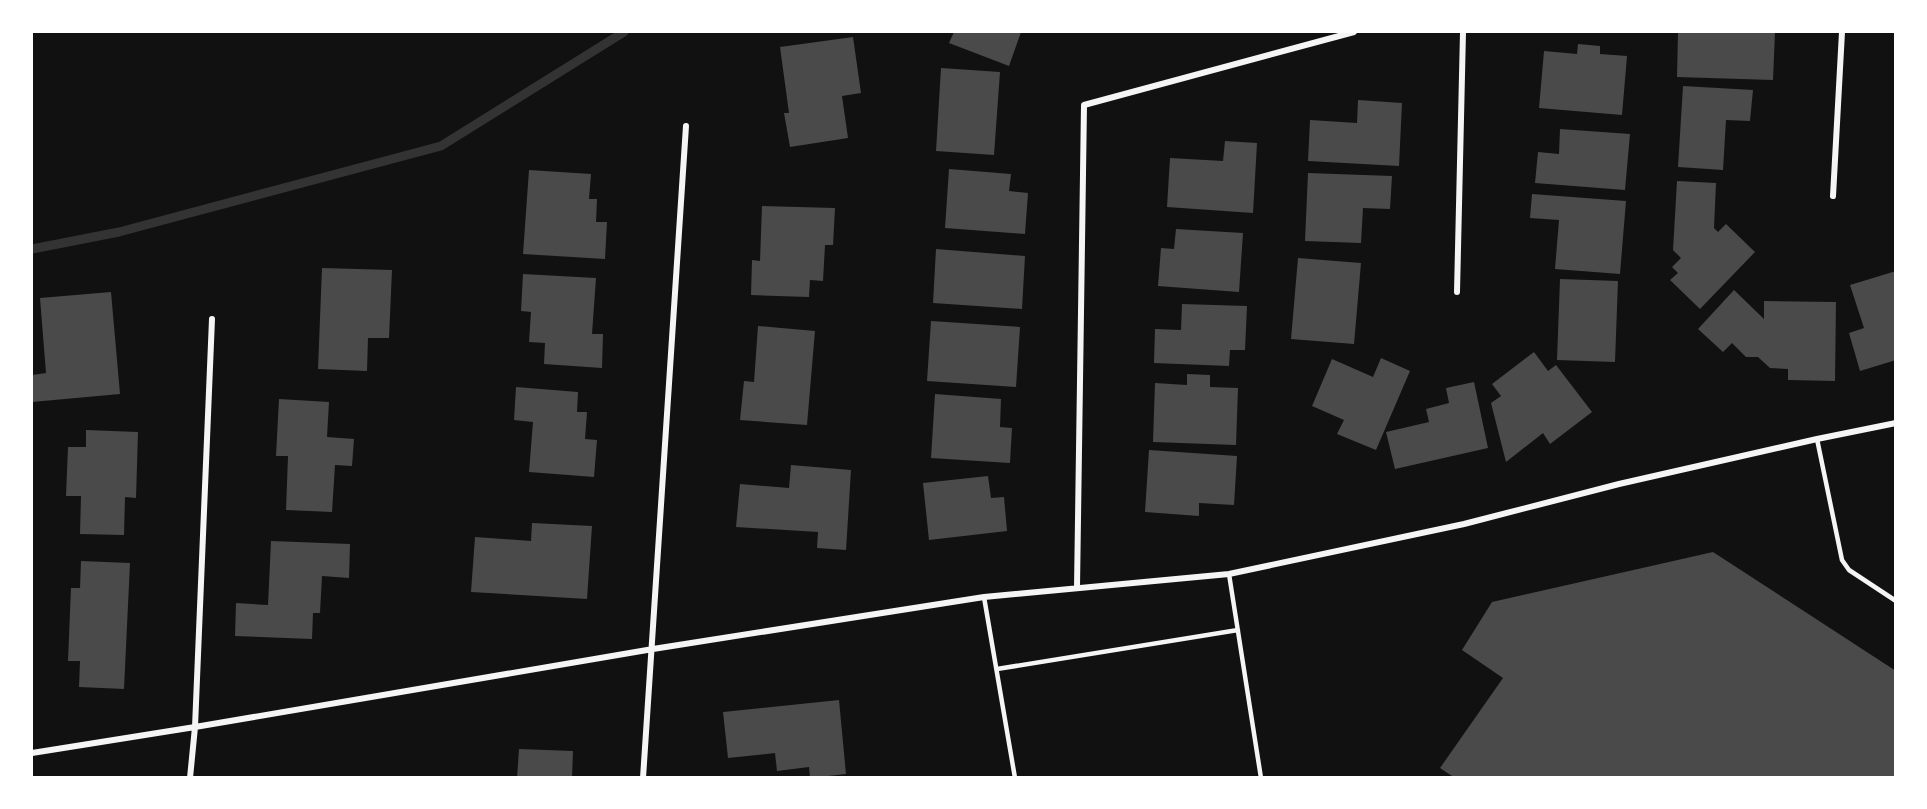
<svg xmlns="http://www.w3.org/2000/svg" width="1927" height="809" viewBox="0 0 1927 809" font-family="'Crimson Pro',serif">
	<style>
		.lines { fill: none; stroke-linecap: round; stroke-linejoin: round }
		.stream { stroke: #333; stroke-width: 9 }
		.building { fill: #4a4a4a }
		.service { stroke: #f5f5f5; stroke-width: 4.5 }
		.minor { stroke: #f5f5f5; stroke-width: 6 }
	</style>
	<rect width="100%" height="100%" fill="#111"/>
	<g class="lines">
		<path class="stream" d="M 32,249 L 119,232 L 441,146 L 624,32"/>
	</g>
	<path class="building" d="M 954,32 L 1021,32 L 1009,66 L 949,43 Z
		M 1678,32 L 1775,32 L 1773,80 L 1677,77 Z
		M 853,37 L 861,93 L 842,96 L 848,138 L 790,147 L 784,113 L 789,113 L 780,47 Z
		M 1578,44 L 1600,46 L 1600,54 L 1627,56 L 1622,115 L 1539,108 L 1544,51 L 1577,54 Z
		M 941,68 L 1000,72 L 994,155 L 936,151 Z
		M 1683,86 L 1753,90 L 1750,121 L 1726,120 L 1723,170 L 1678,167 Z
		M 1358,100 L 1402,103 L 1399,166 L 1308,161 L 1310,120 L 1357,123 Z
		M 1560,129 L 1630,134 L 1625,190 L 1535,183 L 1538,152 L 1559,154 Z
		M 1225,141 L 1257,143 L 1253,213 L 1167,207 L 1170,158 L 1223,161 Z
		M 949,169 L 1011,174 L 1009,191 L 1028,193 L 1025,234 L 945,228 Z
		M 529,170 L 591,174 L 589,199 L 597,199 L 596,222 L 607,222 L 605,259 L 523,254 Z
		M 1308,173 L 1392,176 L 1390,209 L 1363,208 L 1361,243 L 1305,241 Z
		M 1677,181 L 1716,183 L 1714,228 L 1718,232 L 1726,224 L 1755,252 L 1700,309 L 1670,280 L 1678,273 L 1672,267 L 1681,258 L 1673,250 Z
		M 1532,194 L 1626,201 L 1620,274 L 1555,269 L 1559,220 L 1530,218 Z
		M 762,206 L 835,208 L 833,245 L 825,245 L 823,281 L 810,280 L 809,297 L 751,295 L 752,260 L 760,261 Z
		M 1176,229 L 1243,233 L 1239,292 L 1158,286 L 1161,248 L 1174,249 Z
		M 936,249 L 1025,256 L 1022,309 L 933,303 Z
		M 1298,258 L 1361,263 L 1354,344 L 1291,339 Z
		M 322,268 L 392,270 L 389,338 L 368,338 L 367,371 L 318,369 Z
		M 1896,271 L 1896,360 L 1860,371 L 1849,333 L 1864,328 L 1850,285 Z
		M 523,274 L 596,278 L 592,334 L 603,334 L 602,368 L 544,364 L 545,343 L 529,342 L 531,312 L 521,311 Z
		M 1560,279 L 1618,281 L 1615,362 L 1557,360 Z
		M 1734,290 L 1764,319 L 1764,301 L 1836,302 L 1835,381 L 1788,380 L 1788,369 L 1770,368 L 1758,357 L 1746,357 L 1732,343 L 1723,352 L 1698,329 Z
		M 111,292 L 120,394 L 32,402 L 32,375 L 46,373 L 40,298 Z
		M 1182,304 L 1247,306 L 1245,350 L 1230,350 L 1229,366 L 1154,363 L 1155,329 L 1181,330 Z
		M 931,321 L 1020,327 L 1016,387 L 927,381 Z
		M 758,326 L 815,331 L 807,425 L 740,420 L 744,381 L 754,382 Z
		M 1534,352 L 1548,371 L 1556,365 L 1592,412 L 1550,444 L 1543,433 L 1506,462 L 1491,403 L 1501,396 L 1492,384 Z
		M 1381,358 L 1410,371 L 1376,450 L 1337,434 L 1344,420 L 1312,406 L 1332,359 L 1373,377 Z
		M 1187,374 L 1210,375 L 1210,387 L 1238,388 L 1236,445 L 1153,442 L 1155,383 L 1187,385 Z
		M 1474,382 L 1488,448 L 1395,469 L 1386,432 L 1429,422 L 1426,409 L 1449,403 L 1446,388 Z
		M 516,387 L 578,392 L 577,412 L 587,412 L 585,439 L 597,440 L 594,477 L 529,472 L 533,422 L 514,420 Z
		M 935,394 L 1001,399 L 1000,427 L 1012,428 L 1010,463 L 931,458 Z
		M 279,399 L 329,402 L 327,437 L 354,439 L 352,466 L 335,465 L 332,512 L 286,510 L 288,456 L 276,456 Z
		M 86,430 L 138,432 L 136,498 L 125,497 L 124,535 L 80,534 L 81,496 L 66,496 L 68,447 L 86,447 Z
		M 1149,450 L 1237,456 L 1234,505 L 1199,503 L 1199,516 L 1145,512 Z
		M 791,465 L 851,470 L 846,550 L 817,548 L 818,532 L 736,527 L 740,484 L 789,488 Z
		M 988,476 L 991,498 L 1004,497 L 1007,531 L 929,540 L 923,483 Z
		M 532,523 L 592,526 L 587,599 L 471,592 L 475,537 L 531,541 Z
		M 271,541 L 350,544 L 349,578 L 322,576 L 320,613 L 313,613 L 312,639 L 235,636 L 236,603 L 268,605 Z
		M 1713,552 L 1896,671 L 1895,778 L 1455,778 L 1440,768 L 1503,678 L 1462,650 L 1492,602 Z
		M 81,561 L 130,563 L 124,689 L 79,687 L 80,661 L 68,661 L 71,588 L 80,588 Z
		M 839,700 L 846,774 L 810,778 L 809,767 L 777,771 L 775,753 L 728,758 L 723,712 Z
		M 519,749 L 573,751 L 572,778 L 517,778 Z"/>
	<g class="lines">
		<path class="service" d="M 1817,439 L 1842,560 L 1849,570 L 1896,601
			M 1229,574 L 1261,778
			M 984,597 L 1015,778
			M 997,669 L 1238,630"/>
		<path class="minor" d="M 1833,196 L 1842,32
			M 1457,292 L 1463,32
			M 1077,588 L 1084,105 L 1354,32
			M 32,753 L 195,727 L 653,649 L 984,597 L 1229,574 L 1464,524 L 1619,484 L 1817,439 L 1896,423
			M 190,778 L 195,727 L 212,319
			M 643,778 L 686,126"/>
	</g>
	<rect width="1927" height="809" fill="none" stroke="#ffffff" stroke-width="66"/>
</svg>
